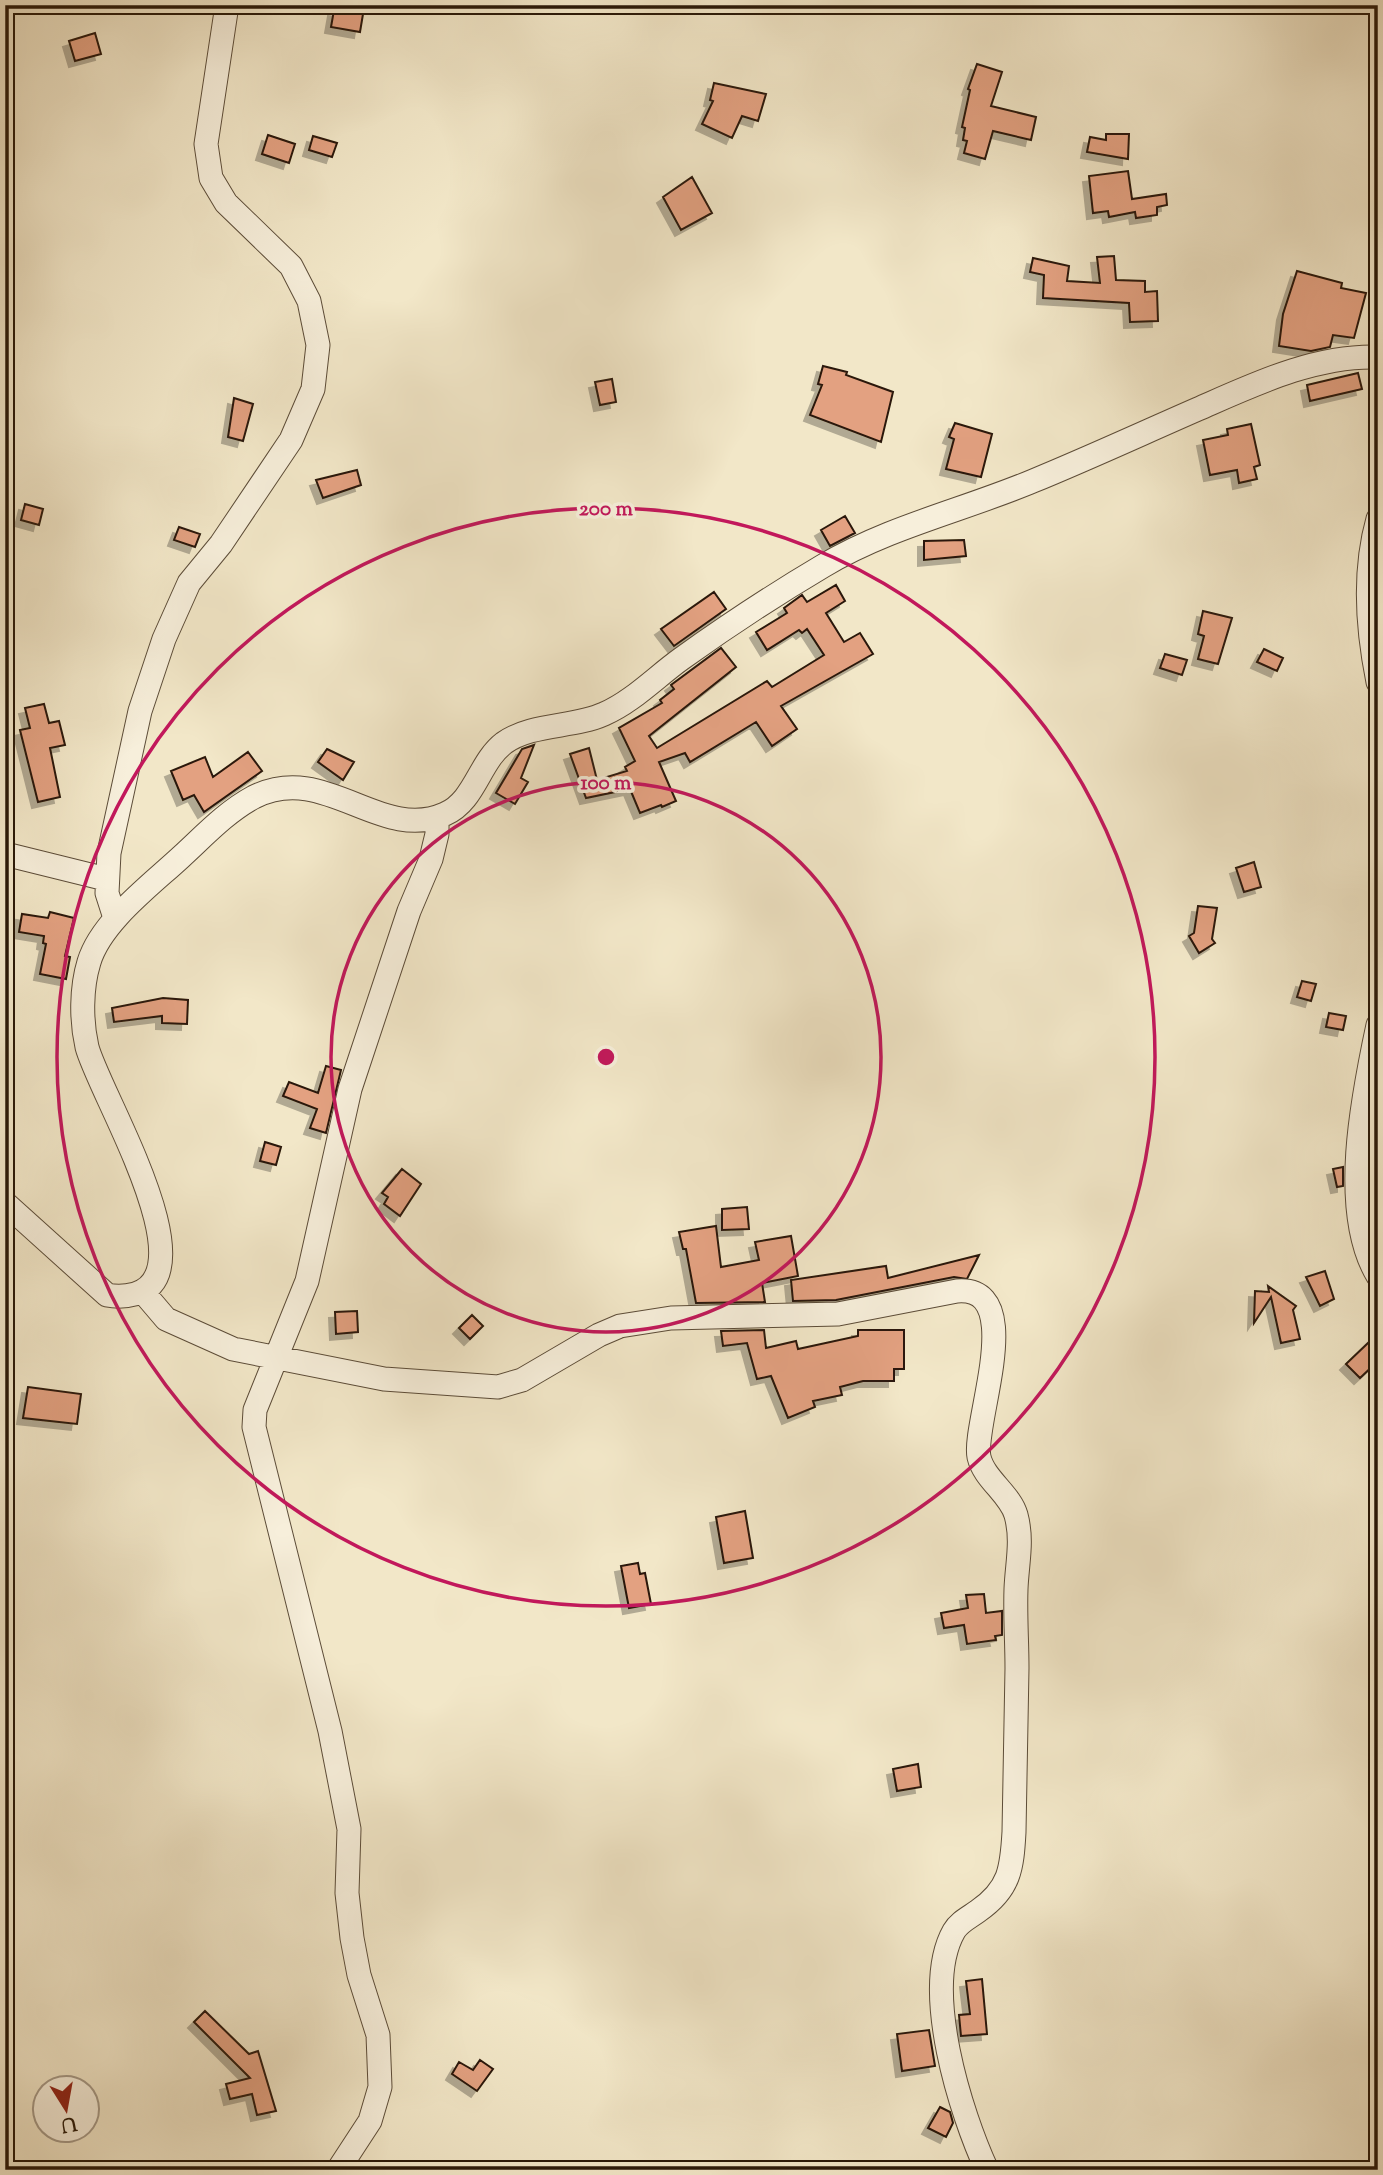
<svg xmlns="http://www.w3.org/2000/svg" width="1383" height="2175" viewBox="0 0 1383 2175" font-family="'Sorts Mill Goudy',serif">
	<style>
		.building { fill: #e3a181; stroke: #2a1908; stroke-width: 2; filter: url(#shadow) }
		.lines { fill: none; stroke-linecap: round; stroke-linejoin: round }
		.minor-casing { stroke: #5c4c38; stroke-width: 25 }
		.minor { stroke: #f7efdb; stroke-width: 23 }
		.ring { fill: none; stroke: #c2185b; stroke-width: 3.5 }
		.centre { fill: #c2185b; stroke: #f7efdb; stroke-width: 3.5 }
		.ring-label { font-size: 21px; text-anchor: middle; font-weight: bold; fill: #c2185b; stroke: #f7efdb; stroke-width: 7; stroke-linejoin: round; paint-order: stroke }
	</style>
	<defs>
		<filter id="shadow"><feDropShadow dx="-6" dy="6" stdDeviation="0" flood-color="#0004"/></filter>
	</defs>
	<rect width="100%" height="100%" fill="#f2e7c8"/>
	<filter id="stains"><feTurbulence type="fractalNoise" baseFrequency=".00286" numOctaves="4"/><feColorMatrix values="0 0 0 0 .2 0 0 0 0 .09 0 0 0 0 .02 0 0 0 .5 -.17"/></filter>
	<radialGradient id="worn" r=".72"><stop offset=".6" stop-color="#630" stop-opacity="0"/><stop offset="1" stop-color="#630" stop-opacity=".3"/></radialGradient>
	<path class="building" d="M 334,10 L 363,14 L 360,32 L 331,27 Z
		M 95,33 L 101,54 L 75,61 L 69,41 Z
		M 977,64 L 1002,72 L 991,106 L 1036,117 L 1031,140 L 993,131 L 985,159 L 964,153 L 967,141 L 963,140 L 965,128 L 962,127 L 970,90 L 968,89 Z
		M 714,83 L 766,94 L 758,121 L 742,116 L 732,138 L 702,124 L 713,101 L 710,100 Z
		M 1106,134 L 1129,134 L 1128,159 L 1087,152 L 1090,137 L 1106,140 Z
		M 268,135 L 295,144 L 289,163 L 262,154 Z
		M 313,136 L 337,143 L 332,157 L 309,150 Z
		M 1128,171 L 1132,199 L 1166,194 L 1167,205 L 1157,207 L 1157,215 L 1136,218 L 1135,212 L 1109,217 L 1108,211 L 1093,213 L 1089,176 Z
		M 692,177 L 712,213 L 681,230 L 663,197 Z
		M 1114,256 L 1116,280 L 1145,281 L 1145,292 L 1157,291 L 1158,321 L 1130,322 L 1129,303 L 1043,298 L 1044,275 L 1030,272 L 1033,258 L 1069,266 L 1067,281 L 1100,283 L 1097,257 Z
		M 1297,271 L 1342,283 L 1341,288 L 1366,293 L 1354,338 L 1333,335 L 1330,347 L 1311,351 L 1279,346 L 1283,314 Z
		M 823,366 L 847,372 L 846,375 L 893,392 L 881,442 L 810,415 L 822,385 L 818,384 Z
		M 1358,373 L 1362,389 L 1310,401 L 1307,385 Z
		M 612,379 L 616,402 L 600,405 L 595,382 Z
		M 234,398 L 253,404 L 243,441 L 228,437 Z
		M 955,423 L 992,434 L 981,477 L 946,469 L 954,439 L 949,437 Z
		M 1251,424 L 1260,465 L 1254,467 L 1257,479 L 1239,483 L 1237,470 L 1210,475 L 1203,440 L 1228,435 L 1227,429 Z
		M 357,470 L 361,485 L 323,498 L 316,480 Z
		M 25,504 L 43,509 L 39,525 L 21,520 Z
		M 845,516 L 855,533 L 830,546 L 821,530 Z
		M 179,527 L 200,534 L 195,547 L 174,540 Z
		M 964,540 L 966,556 L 924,560 L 924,541 Z
		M 836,585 L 845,601 L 826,613 L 844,642 L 860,633 L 873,654 L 781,706 L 797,729 L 772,746 L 756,722 L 690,762 L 685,753 L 659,762 L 676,801 L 662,807 L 661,805 L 640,813 L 630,789 L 586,798 L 570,754 L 589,748 L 597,780 L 627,771 L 625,767 L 635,761 L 619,728 L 662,703 L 660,700 L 674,689 L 671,685 L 721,648 L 736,667 L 649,736 L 657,748 L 767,681 L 772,687 L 824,655 L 807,629 L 802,633 L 799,630 L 767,650 L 756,632 L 787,613 L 784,608 L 802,595 L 807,602 Z
		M 714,592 L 726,609 L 674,646 L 661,629 Z
		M 1203,611 L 1232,618 L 1218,664 L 1198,659 L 1204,636 L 1198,634 Z
		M 1264,649 L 1283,658 L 1277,671 L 1257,662 Z
		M 1165,654 L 1187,660 L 1182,675 L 1160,668 Z
		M 44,704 L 49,723 L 59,721 L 65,745 L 50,748 L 60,797 L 38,802 L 20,730 L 30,728 L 25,708 Z
		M 534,745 L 521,778 L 528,782 L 515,804 L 496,793 L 522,749 Z
		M 327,749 L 354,762 L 343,780 L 318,762 Z
		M 248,752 L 262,771 L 204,812 L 194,795 L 183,800 L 171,771 L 205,757 L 213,777 Z
		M 1254,862 L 1261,887 L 1244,892 L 1236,868 Z
		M 1198,906 L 1217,908 L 1212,939 L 1215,943 L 1199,953 L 1189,936 L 1194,933 Z
		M 50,912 L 74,918 L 65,956 L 70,957 L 66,979 L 40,974 L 46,944 L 43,943 L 44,936 L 19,932 L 22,914 L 48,918 Z
		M 1302,981 L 1316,984 L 1311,1001 L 1297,997 Z
		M 163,998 L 188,1000 L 187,1024 L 162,1023 L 162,1016 L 114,1022 L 112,1008 Z
		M 1329,1013 L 1346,1016 L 1343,1030 L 1326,1027 Z
		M 326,1066 L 341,1070 L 326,1133 L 310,1128 L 317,1109 L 283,1096 L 289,1082 L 318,1093 Z
		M 265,1142 L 281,1147 L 276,1165 L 260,1161 Z
		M 1343,1167 L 1343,1186 L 1337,1187 L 1333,1169 Z
		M 402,1169 L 421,1184 L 400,1216 L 384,1204 L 388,1197 L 382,1193 Z
		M 747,1207 L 749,1229 L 722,1230 L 722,1209 Z
		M 716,1226 L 721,1267 L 759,1260 L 755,1242 L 791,1236 L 798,1276 L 762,1283 L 765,1302 L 696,1303 L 686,1249 L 683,1249 L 679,1232 Z
		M 979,1255 L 967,1279 L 954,1277 L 836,1300 L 793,1301 L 791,1280 L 886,1266 L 888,1278 Z
		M 1325,1271 L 1334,1299 L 1320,1306 L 1306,1277 Z
		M 1268,1286 L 1296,1306 L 1293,1310 L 1300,1339 L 1281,1343 L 1271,1297 L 1254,1323 L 1255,1291 L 1269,1292 Z
		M 357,1311 L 358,1332 L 336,1334 L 335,1312 Z
		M 472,1315 L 483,1326 L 470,1339 L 459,1328 Z
		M 764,1330 L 766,1348 L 796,1341 L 798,1349 L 858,1336 L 858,1330 L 904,1330 L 904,1369 L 894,1369 L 894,1381 L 863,1381 L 840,1387 L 842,1395 L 813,1401 L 815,1407 L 788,1418 L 771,1376 L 757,1379 L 747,1343 L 723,1346 L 721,1331 Z
		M 1368,1343 L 1378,1353 L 1378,1361 L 1360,1378 L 1346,1364 Z
		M 28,1387 L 81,1394 L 77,1424 L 23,1418 Z
		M 745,1511 L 753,1558 L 724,1563 L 716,1517 Z
		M 638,1563 L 640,1574 L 645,1573 L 651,1604 L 629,1608 L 621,1566 Z
		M 984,1594 L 986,1613 L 1002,1611 L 1002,1635 L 995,1636 L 996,1640 L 967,1644 L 964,1625 L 944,1628 L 941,1613 L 968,1608 L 966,1595 Z
		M 918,1764 L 921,1787 L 897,1791 L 893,1769 Z
		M 982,1979 L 987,2034 L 961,2036 L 959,2015 L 970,2014 L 966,1981 Z
		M 205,2011 L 249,2054 L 258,2051 L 276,2111 L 257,2115 L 252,2094 L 230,2099 L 226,2084 L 250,2078 L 194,2022 Z
		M 929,2030 L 935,2066 L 902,2071 L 897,2034 Z
		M 480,2060 L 493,2069 L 477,2091 L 452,2074 L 459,2062 L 473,2070 Z
		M 940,2107 L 950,2112 L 953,2123 L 946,2137 L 928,2128 Z"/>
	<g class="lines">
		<g class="minor-casing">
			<path id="minor" d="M 1378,519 C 1363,572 1367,628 1378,682
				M 5,854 L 106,879
				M 115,918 L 107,893 L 109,853 L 140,711 L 164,639 L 189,583 L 221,544 L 291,440 L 313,389 L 318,345 L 309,301 L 291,266 L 226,203 L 211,178 L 206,144 L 227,5
				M 1378,1025 C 1363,1095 1339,1212 1378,1276
				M 5,1203 L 107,1295 C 117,1297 124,1297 135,1294 C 210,1273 98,1091 87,1047 C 81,1021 81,988 89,962 C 101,922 151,885 181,857 C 204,836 226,812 254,797 C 325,761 380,843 445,814 C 475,801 479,762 504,743 C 532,723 573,728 604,714 C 632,702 656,677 681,659 C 727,626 774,595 823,566 C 888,527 964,510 1033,481 C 1089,458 1143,433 1198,409 C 1255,384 1315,355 1378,357
				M 143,1292 L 166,1319 L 233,1349 L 384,1379 L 498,1387 L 522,1380 L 599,1335 L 620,1326 L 671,1318 L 838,1314 L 957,1291 C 1029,1285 972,1424 979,1457 C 984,1479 1010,1494 1016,1515 C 1023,1541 1017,1563 1016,1589 C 1015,1615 1017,1642 1017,1668 C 1016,1723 1015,1778 1014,1832 C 1012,1868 1010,1889 978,1911 C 970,1917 959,1922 954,1931 C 921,1989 961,2114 987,2170
				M 338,2170 L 370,2121 L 380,2087 L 378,2035 L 359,1975 L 352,1938 L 347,1893 L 349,1829 L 330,1731 L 254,1427 L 255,1410 L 307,1281 L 350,1089 L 409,911 L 431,859 L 437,834 L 437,818"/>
		</g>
		<use href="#minor" class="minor"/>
	</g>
	<g class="ring">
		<circle cx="606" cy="1057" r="275"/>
		<circle cx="606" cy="1057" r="549"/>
	</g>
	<circle cx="606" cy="1057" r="10" class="centre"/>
	<g class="ring-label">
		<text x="606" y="515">200 m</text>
		<text x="606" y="789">100 m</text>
	</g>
	<rect width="1383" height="2175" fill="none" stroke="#f2e7c8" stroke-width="28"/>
	<rect x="7" y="7" width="1369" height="2161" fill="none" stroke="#2a1908" stroke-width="3.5"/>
	<rect x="14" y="14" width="1355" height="2147" fill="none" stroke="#2a1908" stroke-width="2"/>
	<g transform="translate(66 2109) rotate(169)"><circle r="33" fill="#f7efdb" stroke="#a59987" stroke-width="2"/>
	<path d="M0-5L12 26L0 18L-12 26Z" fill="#8f2418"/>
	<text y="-10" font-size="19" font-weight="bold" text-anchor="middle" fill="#2a1908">U</text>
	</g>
	<rect width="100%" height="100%" filter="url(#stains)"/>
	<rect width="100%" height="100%" fill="url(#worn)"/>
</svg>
